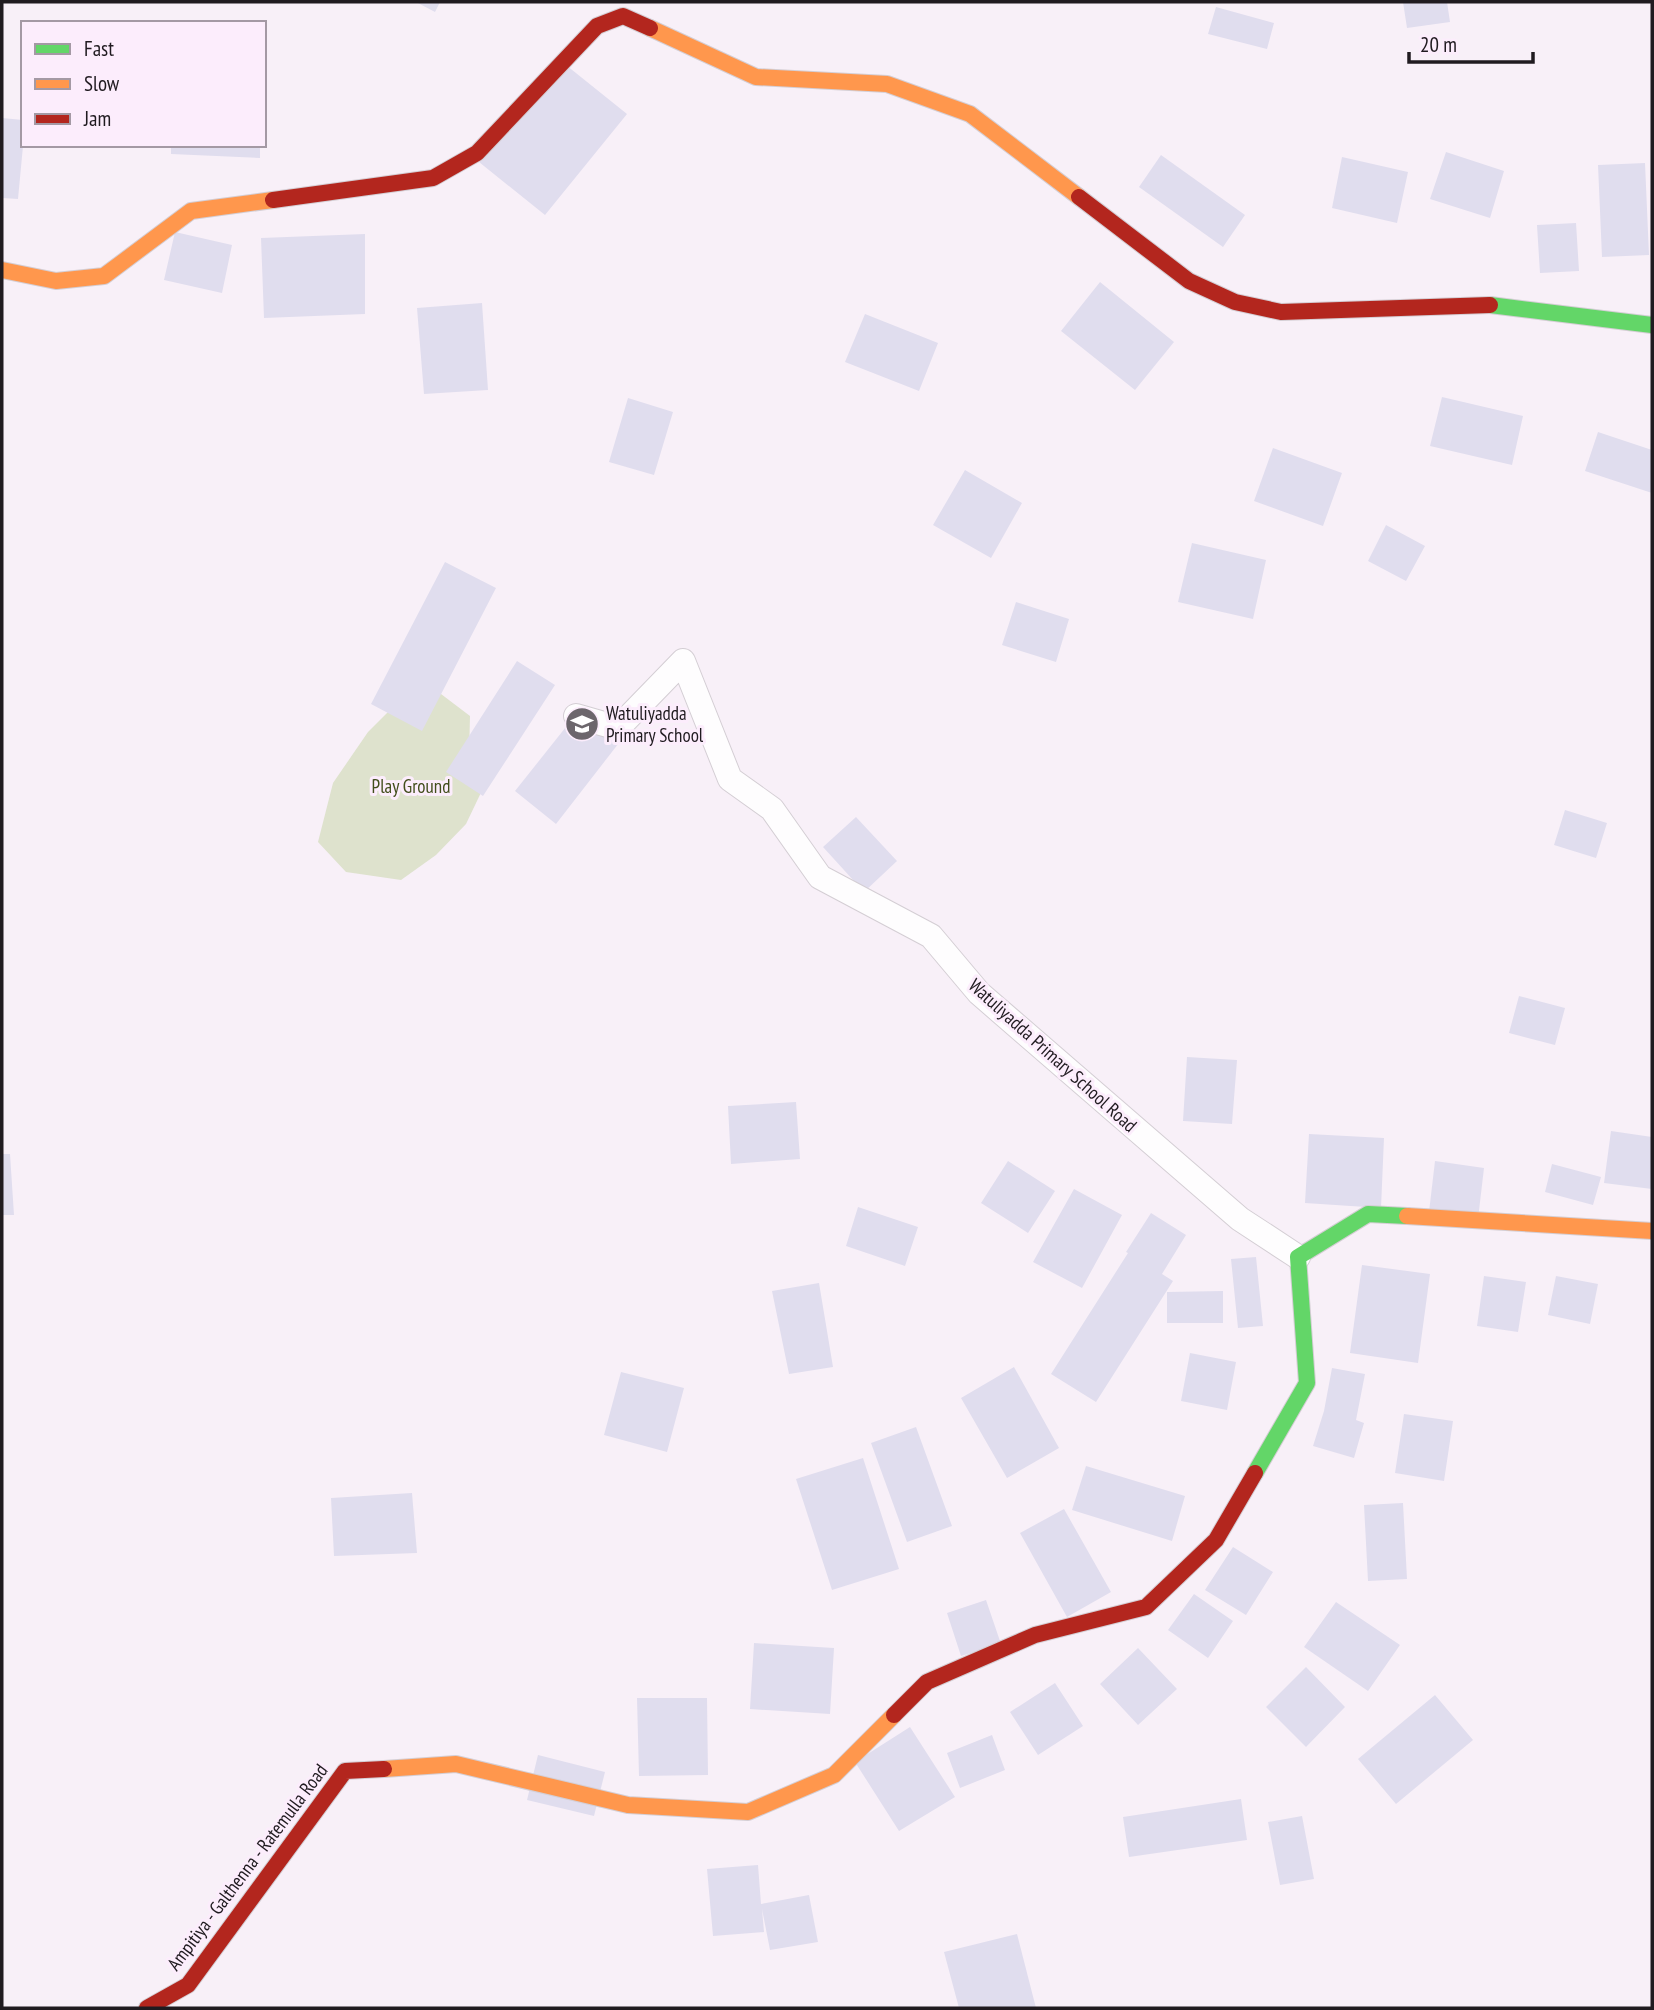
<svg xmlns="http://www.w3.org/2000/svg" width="1654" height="2010" viewBox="0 0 1654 2010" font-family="'PT Sans Narrow',sans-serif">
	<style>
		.green { fill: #dee2cd }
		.building { fill: #e0ddee }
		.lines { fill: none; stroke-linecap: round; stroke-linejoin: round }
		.lane-casing { stroke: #d4ced4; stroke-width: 26 }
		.fast-casing { stroke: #d4ced4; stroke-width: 18 }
		.slow-casing { stroke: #d4ced4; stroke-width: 18 }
		.jam-casing { stroke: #d4ced4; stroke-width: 18 }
		.lane { stroke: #fefdfe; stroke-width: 24 }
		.fast { stroke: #63d668; stroke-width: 16 }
		.slow { stroke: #ff974d; stroke-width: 16 }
		.jam { stroke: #b3261e; stroke-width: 16 }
		.labels { text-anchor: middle; stroke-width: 6; stroke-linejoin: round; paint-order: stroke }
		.poi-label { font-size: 19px; fill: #201b20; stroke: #fcedfc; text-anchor: start }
		.park-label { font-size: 19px; fill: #424e1c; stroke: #fcedfc }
		.street-label { font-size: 19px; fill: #201b20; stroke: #fcedfc }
	</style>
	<rect width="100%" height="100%" fill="#f8f0f8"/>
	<path class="green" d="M 441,694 L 470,716 L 469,756 L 487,780 L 466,824 L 436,855 L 401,880 L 346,872 L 318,842 L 333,783 L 368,732 L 401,699 Z"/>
	<path class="building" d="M 416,2 L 440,2 L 435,12 Z
		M 1403,2 L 1447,2 L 1450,22 L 1407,28 Z
		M 1216,7 L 1274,23 L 1267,49 L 1208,34 Z
		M 561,61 L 627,114 L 545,215 L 479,162 Z
		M 2,118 L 23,120 L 23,146 L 18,199 L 2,198 Z
		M 171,145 L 260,145 L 260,158 L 171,154 Z
		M 1446,152 L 1504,171 L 1490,218 L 1430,199 Z
		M 1161,155 L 1245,215 L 1223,247 L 1139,187 Z
		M 1342,157 L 1408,172 L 1397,223 L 1332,208 Z
		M 1645,163 L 1649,255 L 1602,257 L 1598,165 Z
		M 1576,223 L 1579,271 L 1540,273 L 1537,225 Z
		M 175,232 L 232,245 L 222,293 L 164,280 Z
		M 365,234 L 365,314 L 264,318 L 261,238 Z
		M 1100,282 L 1174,342 L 1135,390 L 1061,331 Z
		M 482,303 L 488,390 L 424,394 L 417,308 Z
		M 865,314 L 938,343 L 919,391 L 845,362 Z
		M 1442,397 L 1523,416 L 1512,465 L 1430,446 Z
		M 628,398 L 673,412 L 654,475 L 609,462 Z
		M 1598,432 L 1652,450 L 1652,493 L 1585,471 Z
		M 1273,448 L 1342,473 L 1323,526 L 1254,501 Z
		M 965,470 L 1022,503 L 991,558 L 933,525 Z
		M 1386,525 L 1425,546 L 1406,581 L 1368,561 Z
		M 1192,543 L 1266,560 L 1253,619 L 1178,602 Z
		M 445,562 L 496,588 L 422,731 L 371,704 Z
		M 1016,602 L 1069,619 L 1056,662 L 1002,645 Z
		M 517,661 L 555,685 L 483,796 L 446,772 Z
		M 581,708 L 622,739 L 556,824 L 515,791 Z
		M 1565,810 L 1607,823 L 1596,858 L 1554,845 Z
		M 856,817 L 897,861 L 864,892 L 823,847 Z
		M 1519,996 L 1565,1008 L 1555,1045 L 1509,1033 Z
		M 1187,1057 L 1237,1060 L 1232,1124 L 1183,1121 Z
		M 796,1102 L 800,1159 L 731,1164 L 728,1106 Z
		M 1611,1131 L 1652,1137 L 1652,1189 L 1604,1183 Z
		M 1309,1134 L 1384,1138 L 1381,1208 L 1305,1203 Z
		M 2,1154 L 10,1154 L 14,1215 L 2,1215 Z
		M 1008,1161 L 1055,1191 L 1028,1233 L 981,1203 Z
		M 1435,1161 L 1484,1168 L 1478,1219 L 1429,1212 Z
		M 1552,1164 L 1601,1177 L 1593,1205 L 1545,1192 Z
		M 1074,1189 L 1122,1215 L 1082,1288 L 1033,1262 Z
		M 858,1207 L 918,1227 L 905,1266 L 846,1246 Z
		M 1151,1213 L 1186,1235 L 1162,1274 L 1173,1281 L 1096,1402 L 1051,1374 L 1128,1253 L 1126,1252 Z
		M 1256,1257 L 1263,1326 L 1238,1328 L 1231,1259 Z
		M 1362,1265 L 1430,1274 L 1418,1363 L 1350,1353 Z
		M 1484,1276 L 1526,1282 L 1518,1332 L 1477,1326 Z
		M 1556,1276 L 1598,1284 L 1590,1324 L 1548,1315 Z
		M 819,1283 L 833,1367 L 789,1374 L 772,1291 Z
		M 1223,1291 L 1223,1323 L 1167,1323 L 1167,1292 Z
		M 1190,1353 L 1236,1362 L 1227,1410 L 1181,1401 Z
		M 1014,1367 L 1059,1448 L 1007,1478 L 961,1398 Z
		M 1332,1368 L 1365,1374 L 1356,1420 L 1364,1423 L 1354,1458 L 1313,1446 L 1324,1411 Z
		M 621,1372 L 684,1388 L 667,1452 L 604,1435 Z
		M 1404,1414 L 1453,1421 L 1444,1481 L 1395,1473 Z
		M 916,1427 L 952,1526 L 907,1542 L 871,1443 Z
		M 863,1458 L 899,1569 L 832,1590 L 796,1479 Z
		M 1086,1466 L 1185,1496 L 1172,1541 L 1072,1510 Z
		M 412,1493 L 417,1553 L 334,1556 L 331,1498 Z
		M 1403,1503 L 1407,1579 L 1368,1581 L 1364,1505 Z
		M 1064,1509 L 1111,1592 L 1067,1617 L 1020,1533 Z
		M 1233,1547 L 1273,1572 L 1246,1615 L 1205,1590 Z
		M 1194,1594 L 1233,1621 L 1208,1658 L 1168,1630 Z
		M 986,1600 L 1001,1644 L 961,1656 L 947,1613 Z
		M 1336,1602 L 1400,1645 L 1368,1691 L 1304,1647 Z
		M 754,1643 L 834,1648 L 830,1714 L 750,1709 Z
		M 1138,1648 L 1177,1689 L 1138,1725 L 1100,1684 Z
		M 1306,1667 L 1345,1707 L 1306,1747 L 1266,1707 Z
		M 1055,1683 L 1083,1726 L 1038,1755 L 1010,1712 Z
		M 1435,1695 L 1473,1740 L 1396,1804 L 1358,1759 Z
		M 637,1698 L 707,1698 L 708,1775 L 639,1776 Z
		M 910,1727 L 955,1797 L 899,1831 L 855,1762 Z
		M 992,1735 L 1005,1770 L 960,1788 L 947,1753 Z
		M 538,1755 L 605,1772 L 594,1816 L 527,1800 Z
		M 1241,1799 L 1247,1840 L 1129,1857 L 1123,1817 Z
		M 1302,1816 L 1314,1879 L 1280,1885 L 1268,1822 Z
		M 758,1865 L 761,1904 L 809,1895 L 818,1942 L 770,1950 L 762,1909 L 764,1932 L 713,1936 L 707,1869 Z
		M 1017,1934 L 1036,2008 L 959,2008 L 944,1952 Z"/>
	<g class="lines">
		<g class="lane-casing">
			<path id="lane" d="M 576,716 L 618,728 L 683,661 L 730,779 L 772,809 L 820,877 L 931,936 L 979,993 L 1240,1219 L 1298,1257"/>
		</g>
		<g class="fast-casing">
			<path id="fast" d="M 1490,305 L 1652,325
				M 1255,1473 L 1307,1383 L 1298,1257 L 1368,1214 L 1407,1216"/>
		</g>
		<g class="slow-casing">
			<path id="slow" d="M 650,28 L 756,77 L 887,84 L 970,114 L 1079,197
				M 2,270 L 56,281 L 104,276 L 191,211 L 273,200
				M 1407,1216 L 1652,1231
				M 384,1769 L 456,1764 L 628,1805 L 748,1812 L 834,1775 L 894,1715"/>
		</g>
		<g class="jam-casing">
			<path id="jam" d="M 1079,197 L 1189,281 L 1235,302 L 1281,312 L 1490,305
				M 273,200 L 433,178 L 477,153 L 597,26 L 623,16 L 650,28
				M 894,1715 L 927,1682 L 1035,1635 L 1146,1607 L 1216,1540 L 1255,1473
				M 147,2008 L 188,1985 L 345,1771 L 384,1769"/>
		</g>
		<use href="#lane" class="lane"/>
		<use href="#fast" class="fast"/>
		<use href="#slow" class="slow"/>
		<use href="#jam" class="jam"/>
	</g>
	<defs>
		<g id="school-disc" transform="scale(1.75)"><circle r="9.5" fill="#6c666c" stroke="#fcedfc"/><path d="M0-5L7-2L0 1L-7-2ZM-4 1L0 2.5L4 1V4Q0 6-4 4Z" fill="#fff"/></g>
	</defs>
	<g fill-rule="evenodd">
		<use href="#school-disc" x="582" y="724"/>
	</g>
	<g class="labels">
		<g class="poi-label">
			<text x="606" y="720">Watuliyadda<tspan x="606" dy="22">Primary School</tspan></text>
		</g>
		<g class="park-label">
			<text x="411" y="793">Play Ground</text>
		</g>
		<g class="street-label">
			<text transform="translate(1053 1055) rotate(42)" y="7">Watuliyadda Primary School Road</text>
			<text transform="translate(247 1867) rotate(-53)" y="7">Ampitiya - Galthenna - Ratemulla Road</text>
		</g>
	</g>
	<rect width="1654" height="2010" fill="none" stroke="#201b20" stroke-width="7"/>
	<rect x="21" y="21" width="245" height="126" fill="#fcedfc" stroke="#a499a4" stroke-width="2"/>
	<rect x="35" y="44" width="35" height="10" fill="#63d668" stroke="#a499a4" stroke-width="2"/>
	<text x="84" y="56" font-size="21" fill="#201b20">Fast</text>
	<rect x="35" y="79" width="35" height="10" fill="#ff974d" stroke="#a499a4" stroke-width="2"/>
	<text x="84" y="91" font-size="21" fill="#201b20">Slow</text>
	<rect x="35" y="114" width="35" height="10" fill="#b3261e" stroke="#a499a4" stroke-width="2"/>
	<text x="84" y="126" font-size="21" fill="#201b20">Jam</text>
	<path d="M1409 52v10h124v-10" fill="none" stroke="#201b20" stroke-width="3.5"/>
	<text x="1420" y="52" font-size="21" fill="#201b20" stroke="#fcedfc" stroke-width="5" paint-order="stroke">20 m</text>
</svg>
